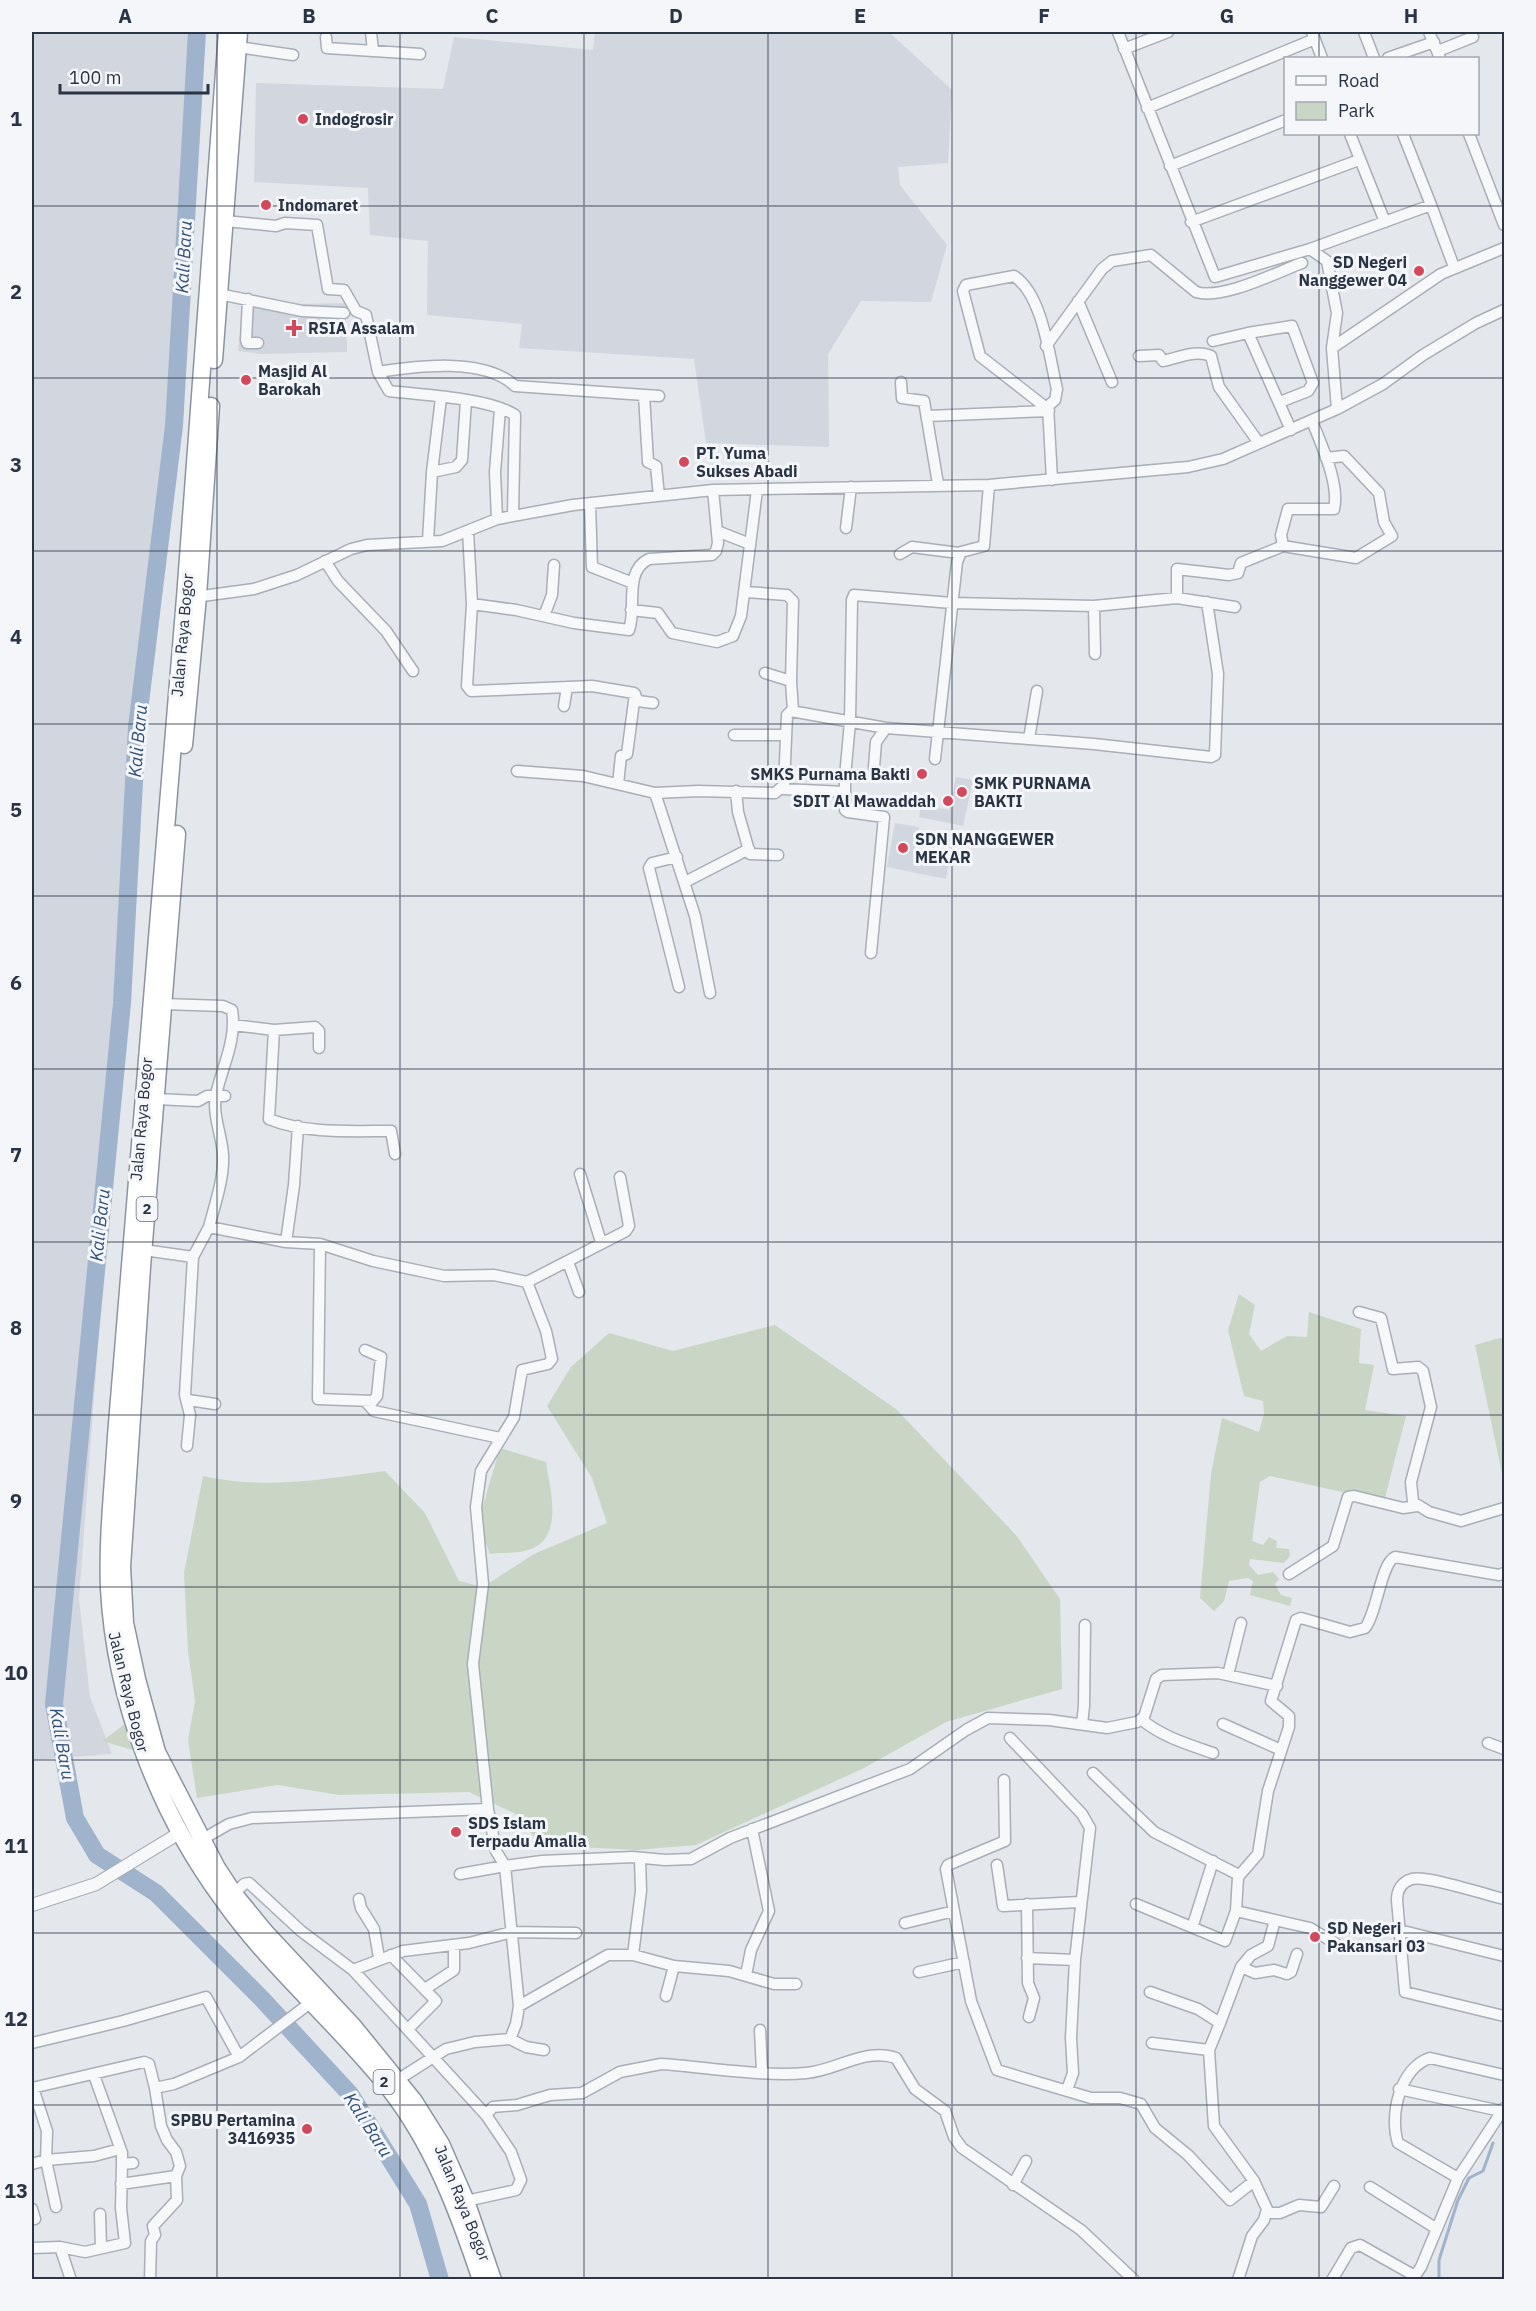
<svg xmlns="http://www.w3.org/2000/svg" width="1536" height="2311" viewBox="0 0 1536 2311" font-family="'IBM Plex Sans',sans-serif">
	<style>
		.built { fill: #d2d6de }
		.green { fill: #c9d6c5 }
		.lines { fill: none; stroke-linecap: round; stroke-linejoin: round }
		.stream { stroke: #9fb4cc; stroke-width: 3 }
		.river { stroke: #9fb4cc; stroke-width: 18 }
		.minor-casing { stroke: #a9aeb7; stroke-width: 13 }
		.tertiary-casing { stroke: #a9aeb7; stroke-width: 14 }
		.trunk-casing { stroke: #8b94a3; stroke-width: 19 }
		.minor { stroke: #f7f8fa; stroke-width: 10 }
		.tertiary { stroke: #f7f8fa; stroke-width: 12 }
		.trunk { stroke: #fff; stroke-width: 16 }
		.grid { fill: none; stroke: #2b3445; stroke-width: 1.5; stroke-opacity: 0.55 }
		.poi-dot { fill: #d1495b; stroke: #f4f6f9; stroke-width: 2 }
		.labels { text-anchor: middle; stroke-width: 6; stroke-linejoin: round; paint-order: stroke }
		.shield { fill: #f4f6f9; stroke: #676e7b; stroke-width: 1.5 }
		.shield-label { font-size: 15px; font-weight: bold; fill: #2b3445 }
		.poi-label { font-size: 16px; font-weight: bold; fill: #2b3445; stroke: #f4f6f9; text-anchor: start }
		.street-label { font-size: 16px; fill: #2b3445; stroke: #f4f6f9 }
		.water-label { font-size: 18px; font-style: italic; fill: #34527a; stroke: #f4f6f9 }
		.neatline { fill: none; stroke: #2b3445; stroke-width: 2 }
		.grid-label { font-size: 20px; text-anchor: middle; font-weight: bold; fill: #2b3445 }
	</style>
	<rect width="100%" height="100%" fill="#e4e7ec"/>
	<path class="built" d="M 32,32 L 196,32 L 79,1599 L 90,1697 L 112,1754 L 32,1760 Z
		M 595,32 L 889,32 L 952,90 L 948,163 L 898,167 L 900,185 L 947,245 L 931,302 L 861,301 L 828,354 L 829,447 L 706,443 L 694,359 L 519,348 L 522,324 L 427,315 L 428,241 L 370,235 L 368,188 L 254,182 L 256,83 L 443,89 L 454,37 L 593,50 Z
		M 244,295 L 302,304 L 346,303 L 347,352 L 261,354 L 238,351 Z
		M 956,777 L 973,780 L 963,826 L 919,817 L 921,804 L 949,810 Z
		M 895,823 L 919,827 L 914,854 L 934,858 L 940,831 L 955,833 L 946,879 L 887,867 Z"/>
	<path class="green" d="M 1239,1294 L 1255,1305 L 1249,1334 L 1261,1351 L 1287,1336 L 1307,1337 L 1309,1312 L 1361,1329 L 1359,1363 L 1374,1365 L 1365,1410 L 1406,1416 L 1385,1498 L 1378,1500 L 1270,1476 L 1260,1482 L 1252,1541 L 1263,1545 L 1269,1537 L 1277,1541 L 1276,1548 L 1289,1549 L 1290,1556 L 1284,1563 L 1250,1559 L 1249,1565 L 1258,1575 L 1273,1572 L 1279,1579 L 1275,1584 L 1281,1595 L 1292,1598 L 1290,1606 L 1250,1595 L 1253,1581 L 1248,1578 L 1229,1581 L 1224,1601 L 1214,1611 L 1200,1598 L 1211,1474 L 1222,1418 L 1259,1432 L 1264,1414 L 1263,1401 L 1244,1396 L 1228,1330 Z
		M 775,1325 L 896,1409 L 1016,1535 L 1060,1599 L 1062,1689 L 946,1722 L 864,1768 L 696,1845 L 636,1850 L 541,1845 L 514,1813 L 469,1792 L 339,1795 L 278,1785 L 197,1798 L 188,1740 L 195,1701 L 188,1651 L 184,1573 L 203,1476 C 263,1490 325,1479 385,1471 L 425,1513 L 459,1581 L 483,1587 L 534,1554 L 607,1523 L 592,1478 L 547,1406 L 571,1367 L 609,1333 L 673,1351 Z
		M 1504,1337 L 1504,1483 L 1475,1345 Z
		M 500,1448 L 546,1462 C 550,1489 565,1539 528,1550 C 517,1554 502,1552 490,1554 L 478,1522 Z
		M 125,1724 L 133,1750 L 102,1741 Z"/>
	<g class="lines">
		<path class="stream" d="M 1439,2280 L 1439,2260 L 1458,2200 L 1469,2178 L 1483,2171 L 1493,2143"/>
		<path class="river" d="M 197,32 L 174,426 L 137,727 L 122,1003 L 54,1704 L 75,1818 L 97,1855 L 156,1893 L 262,1999 L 350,2094 L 418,2204 L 440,2280"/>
		<g class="minor-casing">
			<path id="minor" d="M 371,32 L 373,51
				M 1118,32 L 1215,277 L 1310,249 L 1431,205 L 1454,267
				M 1312,32 L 1322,58
				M 1364,32 L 1374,58
				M 1429,32 L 1440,58
				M 326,37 L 327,48 L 420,54
				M 238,47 L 293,55
				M 1124,49 L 1168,32
				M 1438,51 L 1473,37
				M 1388,58 L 1434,42
				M 1147,108 L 1315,39
				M 1350,134 L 1385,222
				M 1403,134 L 1431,205
				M 1469,134 L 1504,225
				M 1170,166 L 1286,120
				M 225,221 L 276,226 L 285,223 L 317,225 L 328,289 L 344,290 L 356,311 L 366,315 L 378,372 L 389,391 C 422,395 489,398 515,415 L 513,515
				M 1191,222 L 1359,160
				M 1310,249 L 1327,261 L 1337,313 L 1332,348 L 1337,409
				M 219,294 L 302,311 L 344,313
				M 248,299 L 246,340 L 247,343 L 258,343
				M 1078,301 L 1112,382
				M 1213,341 L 1248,333
				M 1046,346 L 1102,269 L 1112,261 L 1151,255 L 1196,292 C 1223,300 1275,273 1302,263
				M 1332,348 L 1441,274 L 1504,248
				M 1139,356 L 1159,355 L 1163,361 C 1178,358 1196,349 1211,356 L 1219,387 L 1259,443
				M 378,372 C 417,366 484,357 515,386 L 659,396
				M 901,382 L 902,398 L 924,401 L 938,484
				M 644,395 L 648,462 L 656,466 L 659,496
				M 1280,402 L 1308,391 L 1313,383 L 1292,326 L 1248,333 L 1291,430
				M 1048,406 L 1044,406 L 980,356 L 963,291 L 966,285 L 1014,276 C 1043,295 1049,356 1057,389 L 1055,400 L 1048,406 L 1052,480
				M 928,416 L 1049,411
				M 432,472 L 456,467 L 462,460 L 466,401
				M 590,504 L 592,567 L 633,583
				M 497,519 L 495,472 L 500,409
				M 846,528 L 851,487
				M 468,531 L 472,604 L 516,610 L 574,623 L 629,630 C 637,610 623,571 649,559 L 712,555 L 716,551 L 718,543 L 713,490
				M 717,531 L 750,544
				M 428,541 L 432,472 L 441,398
				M 1283,546 L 1356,558 L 1392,536 L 1384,522 L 1379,493 L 1344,456 L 1326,458
				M 900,554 L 912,547 L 959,553
				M 325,561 L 338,581 L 386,631 L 413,671
				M 745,592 L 787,595 L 793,601 L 791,681 L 793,711
				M 195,597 L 254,589 L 297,575 L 351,549 L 367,545 L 442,541 L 497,519 L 573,505 L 713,490 L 989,485 L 1188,467 L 1223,459 L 1337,409 L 1383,384 L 1423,355 L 1476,323 L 1504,310
				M 1177,598 L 1177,569 L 1229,575 L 1238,573 L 1241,563 L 1283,546 L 1281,535 L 1288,509 L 1334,509 C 1340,484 1321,444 1312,421
				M 472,604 L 467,686 L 471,691 L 592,686 L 634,693 L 638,701 L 653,703
				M 1094,606 L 1095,654
				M 631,610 L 658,613 L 672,633 L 717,642 L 733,636 L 741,616 L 757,490
				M 544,616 L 552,595 L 554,565
				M 765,673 L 791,681
				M 564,706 L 567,687
				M 734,735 L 786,735
				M 1029,739 L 1037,691
				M 935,759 L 957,562 L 961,552 L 984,546 L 989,485
				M 874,767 L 876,742 L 886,728
				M 517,771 L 583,776 L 655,793 L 698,791 L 775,793 L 784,785 L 787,715 L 791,711 L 886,728 L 1094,744 L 1211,757 L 1215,755 L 1218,674 L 1207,602
				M 618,784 L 621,756 L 627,754 L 635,694
				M 783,789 L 845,792
				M 736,791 L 738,812 L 750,854 L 778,855
				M 655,793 L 695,916 L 710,993
				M 677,857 L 652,863 L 649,868 L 679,987
				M 685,882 L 749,849
				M 871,953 L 884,817 L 848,812 L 845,810 L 845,777 L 850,722 L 852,600 L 854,595 L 952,603 L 1094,606 L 1177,598 L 1235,607
				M 163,1004 L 223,1006 L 232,1010 C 237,1040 222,1067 216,1095 C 212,1114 222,1136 223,1155 C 224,1179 215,1204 209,1227
				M 233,1025 L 274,1030 L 315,1027 L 319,1031 L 319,1048
				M 274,1030 L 269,1119 C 306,1134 351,1131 391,1131 L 395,1154
				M 156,1099 L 198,1101 L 207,1096 L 225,1096
				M 580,1174 L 601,1242
				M 286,1242 L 294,1185 L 298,1126
				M 320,1244 L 318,1399 L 373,1401 L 377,1396 L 381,1357 L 365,1350
				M 144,1250 L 193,1257 L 209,1227 L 286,1242 L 320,1244 L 373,1261 L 444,1276 L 494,1275 L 527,1282 L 546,1331 L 552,1359 L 548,1364 L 522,1370 L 514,1417 L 481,1471 L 476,1507 L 483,1584 L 473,1664 L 488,1809
				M 568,1262 L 579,1292
				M 527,1282 L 626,1231 L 629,1226 L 620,1177
				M 1359,1312 L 1381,1318 L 1393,1369 L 1418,1367 L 1423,1371 L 1431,1407 L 1411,1482 L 1413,1502 L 1429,1512 L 1461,1521 L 1504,1508
				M 188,1400 L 215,1404
				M 367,1403 L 374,1411 L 500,1438
				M 187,1446 L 190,1415 L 185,1395 L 193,1257
				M 1289,1574 L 1333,1546 L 1348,1497 L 1354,1496 L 1403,1508 L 1417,1506
				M 1228,1675 L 1241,1623
				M 1142,1720 C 1163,1737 1187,1744 1213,1753
				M 1082,1724 L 1084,1706 L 1085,1625
				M 1223,1724 L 1281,1750
				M 1010,1738 L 1082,1814 L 1090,1828 L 1075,1960 L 1071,2038 L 1073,2073 L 1067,2090
				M 1488,1743 L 1504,1749
				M 1093,1773 L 1154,1832 L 1239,1875
				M 1004,1780 L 1005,1841 L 948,1865 L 946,1869 L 971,2001 L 997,2070 L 1091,2098 L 1120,2098 L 1141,2104 L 1155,2128 L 1188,2155 L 1230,2200 L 1254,2181
				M 201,1840 L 229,1824 L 252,1818 L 488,1809 L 496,1851 L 505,1866 L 542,1861 L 633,1857 L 665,1860 L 691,1859 L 730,1838 L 910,1769 L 966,1730 L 988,1718 L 1049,1720 L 1107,1728 L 1137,1722 L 1144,1717 L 1156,1679 L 1162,1675 L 1218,1673 L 1277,1686
				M 997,1865 L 1003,1906 L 1080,1902
				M 460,1874 L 505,1866 L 519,2006 L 516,2024 L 510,2039
				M 234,1894 L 244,1884 L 249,1883 L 301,1931 L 353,1970 L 486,2115
				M 359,1899 L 361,1908 L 374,1929 L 379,1958
				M 1504,1899 C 1487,1895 1426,1875 1412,1879 C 1401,1882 1397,1891 1397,1900 L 1405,1992 L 1504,2016
				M 1027,1904 L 1028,1983 L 1034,1998 L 1029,2017
				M 1136,1904 L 1225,1941 L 1236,1911 L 1238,1877 L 1258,1854 L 1268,1791 L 1289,1727 L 1289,1716 L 1271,1701 L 1296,1620 L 1301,1618 L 1350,1632 L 1365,1628 C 1377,1613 1381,1563 1395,1557 L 1499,1575 L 1504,1573
				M 1236,1911 L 1310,1928 L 1336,1944
				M 905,1923 L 954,1911
				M 1193,1925 L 1213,1861
				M 1399,1930 L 1504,1956
				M 391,1955 L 436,2001 L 408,2029
				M 633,1955 L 641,1891 L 640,1858
				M 1027,1958 L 1075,1960
				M 674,1966 L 729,1971 L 774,1984 L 796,1984
				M 1241,1967 L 1255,1973 L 1274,1970 L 1287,1974 L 1291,1972 L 1297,1954
				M 353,1970 L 403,1951 L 469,1943 L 512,1932 L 576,1933
				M 919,1972 L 964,1962
				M 746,1975 L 751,1950 L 769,1911 L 752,1829
				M 425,1989 L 454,1970 L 454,1945
				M 1150,1992 L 1198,2009 L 1220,2023 L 1209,2050 L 1152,2043
				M 519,2006 L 608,1955 L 633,1955 L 674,1966 L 666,1996
				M 1220,2023 L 1241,1967 L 1251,1955 L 1268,1946 L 1275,1920
				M 760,2030 L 762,2072
				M 32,2043 L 123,2021 L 206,1997 L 239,2057
				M 1209,2050 L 1214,2126 L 1254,2181 L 1267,2209 L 1264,2220 L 1252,2236 L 1238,2280
				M 94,2075 L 122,2153 L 122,2164 L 133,2163
				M 399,2079 L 446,2049 L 475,2042 L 510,2039 L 526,2047 L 544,2050
				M 32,2088 L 144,2062 L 149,2064 L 155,2088 L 174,2084 L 239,2057 L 314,2000
				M 33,2088 L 47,2131 L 46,2160 L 94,2156 L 120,2149
				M 1399,2089 L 1501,2111
				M 32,2164 L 46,2160 L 56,2207
				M 1458,2178 L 1398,2143 C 1389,2115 1400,2068 1430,2058 L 1504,2075
				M 121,2184 L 176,2176
				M 1013,2185 L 1026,2161
				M 1370,2187 L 1437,2229
				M 466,2201 L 516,2190 L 521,2180 L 511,2152 L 486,2115 L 493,2107 L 517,2105 L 550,2095 L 582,2093 L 620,2072 L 661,2064 C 706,2067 763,2077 806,2073 C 835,2071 866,2047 896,2058 L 915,2089 L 945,2111 L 954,2137 L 962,2148 L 1081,2230 L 1134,2280
				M 32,2209 L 35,2219
				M 1267,2213 L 1280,2213 L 1299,2205 L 1321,2207 L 1334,2186
				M 100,2214 L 101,2248
				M 60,2247 L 71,2280
				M 32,2248 L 60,2247 L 85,2252 L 125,2243 L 121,2208 L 122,2164
				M 150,2280 L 151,2241 L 155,2235 L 153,2226 L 177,2200 L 176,2176 L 180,2166 L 176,2152 L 167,2140 L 161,2126 L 155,2088
				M 1332,2280 L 1351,2248 L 1360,2245 L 1415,2276
				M 1412,2280 L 1421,2267 L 1458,2178 L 1504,2108"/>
		</g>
		<g class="tertiary-casing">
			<path id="tertiary" d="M 32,1905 L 96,1884 L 181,1832"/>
		</g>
		<g class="trunk-casing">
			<path id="trunk" d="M 227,32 L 185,598 L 116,1436 C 113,1487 107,1539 109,1589 C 115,1699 158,1812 223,1900 C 271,1968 336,2022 388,2087 C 433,2144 458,2211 481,2280
				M 214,360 L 239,32
				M 184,745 L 198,596 L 211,406
				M 177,834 L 142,1267 L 122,1567 L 125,1623 L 137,1679 L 157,1752 L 217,1868 L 234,1894 L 266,1933 L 353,2026 L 414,2101 L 441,2144 L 466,2201 L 493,2280"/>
		</g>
		<use href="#minor" class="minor"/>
		<use href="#tertiary" class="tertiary"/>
		<use href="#trunk" class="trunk"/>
	</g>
	<path class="grid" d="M 217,32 L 217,2280M 400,32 L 400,2280M 584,32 L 584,2280M 768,32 L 768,2280M 952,32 L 952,2280M 1136,32 L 1136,2280M 1319,32 L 1319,58M 1319,134 L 1319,2280M 32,206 L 1504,206M 32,378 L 1504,378M 32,551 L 1504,551M 32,724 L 1504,724M 32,896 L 1504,896M 32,1069 L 1504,1069M 32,1242 L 1504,1242M 32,1415 L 1504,1415M 32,1587 L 1504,1587M 32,1760 L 1504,1760M 32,1933 L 1504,1933M 32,2105 L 1504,2105"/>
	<g class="poi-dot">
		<circle cx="303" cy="119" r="6"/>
		<circle cx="266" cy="205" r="6"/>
		<circle cx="1419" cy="271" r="6"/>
		<path d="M291 319h6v6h6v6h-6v6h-6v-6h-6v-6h6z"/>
		<circle cx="246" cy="380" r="6"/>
		<circle cx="684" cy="462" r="6"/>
		<circle cx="922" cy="774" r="6"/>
		<circle cx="962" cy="792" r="6"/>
		<circle cx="948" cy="801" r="6"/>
		<circle cx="903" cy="848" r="6"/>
		<circle cx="456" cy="1832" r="6"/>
		<circle cx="1315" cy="1937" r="6"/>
		<circle cx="307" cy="2129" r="6"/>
	</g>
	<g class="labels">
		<g class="shield">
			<rect x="136.5" y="1197" width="21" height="24" rx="4.5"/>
			<rect x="373.5" y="2070" width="21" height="24" rx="4.5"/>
		</g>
		<g class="shield-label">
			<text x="147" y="1214">2</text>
			<text x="384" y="2087">2</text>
		</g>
		<g class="poi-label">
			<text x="315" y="125">Indogrosir</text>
			<text x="278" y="211">Indomaret</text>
			<text x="1407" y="268" text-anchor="end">SD Negeri<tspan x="1407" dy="18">Nanggewer 04</tspan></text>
			<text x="308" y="334">RSIA Assalam</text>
			<text x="258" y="377">Masjid Al<tspan x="258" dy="18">Barokah</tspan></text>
			<text x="696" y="459">PT. Yuma<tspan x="696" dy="18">Sukses Abadi</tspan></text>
			<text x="910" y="780" text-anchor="end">SMKS Purnama Bakti</text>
			<text x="974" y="789">SMK PURNAMA<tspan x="974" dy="18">BAKTI</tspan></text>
			<text x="936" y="807" text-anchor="end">SDIT Al Mawaddah</text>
			<text x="915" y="845">SDN NANGGEWER<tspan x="915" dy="18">MEKAR</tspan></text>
			<text x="468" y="1829">SDS Islam<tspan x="468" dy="18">Terpadu Amalia</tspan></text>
			<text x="1327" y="1934">SD Negeri<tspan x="1327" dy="18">Pakansari 03</tspan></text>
			<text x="295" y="2126" text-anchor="end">SPBU Pertamina<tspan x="295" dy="18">3416935</tspan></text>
		</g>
		<g class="street-label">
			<text transform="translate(182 635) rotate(-85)" y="6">Jalan Raya Bogor</text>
			<text transform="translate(141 1119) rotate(-85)" y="6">Jalan Raya Bogor</text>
			<text transform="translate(129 1692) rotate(76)" y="6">Jalan Raya Bogor</text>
			<text transform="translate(463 2203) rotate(68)" y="6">Jalan Raya Bogor</text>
		</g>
		<g class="water-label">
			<text transform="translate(184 257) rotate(-87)" y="6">Kali Baru</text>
			<text transform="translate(138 741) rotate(-85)" y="6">Kali Baru</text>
			<text transform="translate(100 1225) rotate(-84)" y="6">Kali Baru</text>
			<text transform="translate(62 1744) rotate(80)" y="6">Kali Baru</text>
			<text transform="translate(368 2125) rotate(57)" y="6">Kali Baru</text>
		</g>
	</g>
	<rect width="1536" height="2311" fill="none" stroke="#f4f6f9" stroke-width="66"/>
	<rect x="1284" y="57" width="195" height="78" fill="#f4f6f9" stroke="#a4a8b1" stroke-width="1.5"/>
	<rect x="1296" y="76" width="30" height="9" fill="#f7f8fa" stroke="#a4a8b1" stroke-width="1.5"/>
	<text x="1338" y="87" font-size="18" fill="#2b3445">Road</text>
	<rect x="1296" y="102" width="30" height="18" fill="#c9d6c5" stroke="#a4a8b1" stroke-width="1.5"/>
	<text x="1338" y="117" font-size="18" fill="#2b3445">Park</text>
	<path d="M60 84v9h148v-9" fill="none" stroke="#2b3445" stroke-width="3"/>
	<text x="69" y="84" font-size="18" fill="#2b3445" stroke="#f4f6f9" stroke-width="4.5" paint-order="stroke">100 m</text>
	<rect x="33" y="33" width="1470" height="2245" class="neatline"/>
	<g class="grid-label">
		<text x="125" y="23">A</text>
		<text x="309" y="23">B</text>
		<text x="492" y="23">C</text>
		<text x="676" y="23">D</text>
		<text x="860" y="23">E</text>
		<text x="1044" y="23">F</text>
		<text x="1227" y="23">G</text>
		<text x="1411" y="23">H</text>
		<text x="16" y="126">1</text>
		<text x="16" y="299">2</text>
		<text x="16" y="472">3</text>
		<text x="16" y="644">4</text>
		<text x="16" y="817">5</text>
		<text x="16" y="990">6</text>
		<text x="16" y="1162">7</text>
		<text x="16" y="1335">8</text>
		<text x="16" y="1508">9</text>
		<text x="16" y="1680">10</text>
		<text x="16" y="1853">11</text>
		<text x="16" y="2026">12</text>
		<text x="16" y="2198">13</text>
	</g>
</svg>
